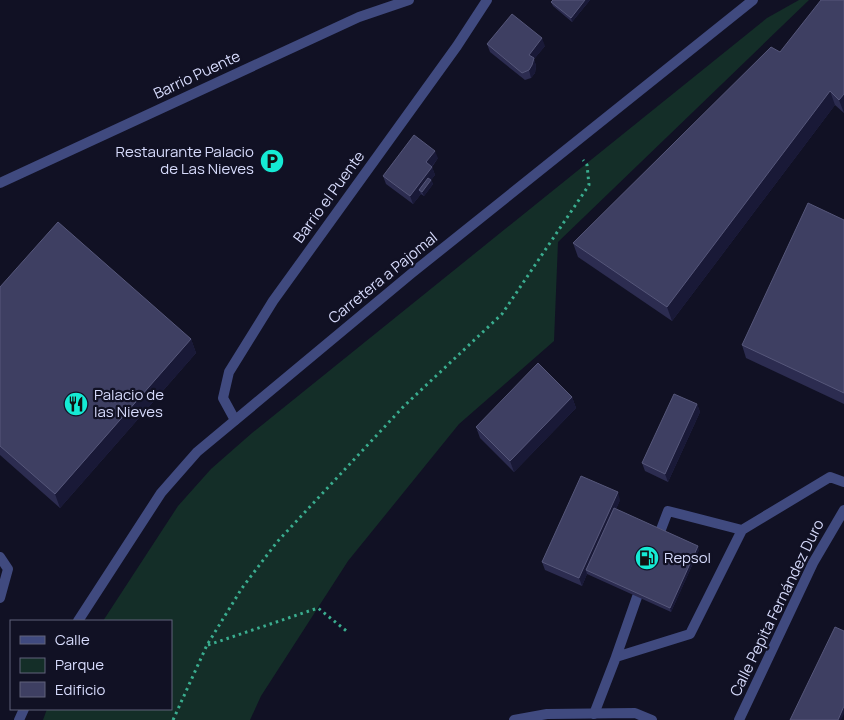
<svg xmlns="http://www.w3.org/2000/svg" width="844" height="720" viewBox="0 0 844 720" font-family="Manrope,sans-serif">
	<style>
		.green { fill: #142e28 }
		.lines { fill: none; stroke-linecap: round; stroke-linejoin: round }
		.path { stroke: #3aad8f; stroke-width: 3; stroke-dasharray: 2.5 4; stroke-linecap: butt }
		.service { stroke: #404a7f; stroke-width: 10 }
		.minor { stroke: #404a7f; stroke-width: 10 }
		.tertiary { stroke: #404a7f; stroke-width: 10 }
		.wall { fill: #2c2c50 }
		.shaded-wall { fill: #191937 }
		.building { fill: #3e3f62; stroke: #56577a }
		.labels { text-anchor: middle; stroke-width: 4.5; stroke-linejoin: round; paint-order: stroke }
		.street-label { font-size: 15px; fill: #d7dbfc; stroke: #111124 }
		.poi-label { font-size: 15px; fill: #d7dbfc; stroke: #111124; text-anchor: start }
	</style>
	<rect width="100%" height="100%" fill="#111124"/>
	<path class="green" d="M 799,0 L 809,0 L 558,242 L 554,341 L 459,424 L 348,561 L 261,696 L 250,720 L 43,720 L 47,709 L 171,709 L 171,621 L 103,621 L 178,506 L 211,469 L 252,433 L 767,18 Z"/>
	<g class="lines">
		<path class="path" d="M 208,645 L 318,608 L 349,633
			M 173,720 L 207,645 L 242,588 L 277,542 L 404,406 L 502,314 L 589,185 L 587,165 L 583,160"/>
		<path class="service" d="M 660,532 L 668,511 L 742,530 L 830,477 L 844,482
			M 0,557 L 8,569 L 0,598
			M 616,657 L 637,597
			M 594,714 L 616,657 L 690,634 L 742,530"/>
		<path class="minor" d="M 0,183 L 359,17 L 409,0
			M 235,420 L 223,398 L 229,372 L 273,301 L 457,46 L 487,0
			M 514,720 L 547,714 L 635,713 L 652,720"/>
		<path class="tertiary" d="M 78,621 L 161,493 L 197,452 L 412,273 L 753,0
			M 19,720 L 24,709
			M 739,720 L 813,563 L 844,510"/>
	</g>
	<path class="wall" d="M 590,0 L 572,22 L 553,6 L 551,2 Z
		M 844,0 L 844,113 L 835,105 L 672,321 L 578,257 L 573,243 L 780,52 Z
		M 487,44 L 545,46 L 534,59 L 536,66 L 535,73 L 531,78 L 525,80 L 490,52 Z
		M 438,158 L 432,167 L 435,175 L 431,180 L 433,184 L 424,196 L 421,194 L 413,204 L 386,184 L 383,176 Z
		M 844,220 L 844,404 L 746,358 L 742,345 Z
		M 0,287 L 191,339 L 196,353 L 60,508 L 0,455 Z
		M 572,397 L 576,408 L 514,472 L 480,438 L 476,427 Z
		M 697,404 L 700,412 L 668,482 L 645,471 L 642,463 Z
		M 620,500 L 616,509 L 699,550 L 671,612 L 587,574 L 582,586 L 545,570 L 542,562 Z"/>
	<path class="shaded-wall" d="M 585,0 L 590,0 L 572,22 L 571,18 Z
		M 542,38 L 545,46 L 534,59 L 536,66 L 535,73 L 531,78 L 529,70 L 529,55 Z
		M 830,91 L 835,105 L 672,321 L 667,307 Z
		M 844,94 L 844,113 L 839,100 Z
		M 435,151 L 438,158 L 429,170 L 426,162 Z
		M 432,167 L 435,175 L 431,180 L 433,184 L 424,196 L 422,192 L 419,190 L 421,194 L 413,204 L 410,196 Z
		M 191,339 L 196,353 L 60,508 L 55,494 Z
		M 572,397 L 576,408 L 514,472 L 510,461 Z
		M 697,404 L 700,412 L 668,482 L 665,474 Z
		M 618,492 L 620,500 L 588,571 L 586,570 L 587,574 L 582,586 L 579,578 Z
		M 698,546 L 699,550 L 671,612 L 670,608 Z
		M 844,706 L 844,714 L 841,720 L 838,720 Z"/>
	<path class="building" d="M 553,0 L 585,0 L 571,18 L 551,2 Z
		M 821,0 L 844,0 L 844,94 L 839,100 L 830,91 L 667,307 L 573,243 L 771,47 L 780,52 Z
		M 512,14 L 542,38 L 529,55 L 534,58 L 532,65 L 529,70 L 522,73 L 487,44 Z
		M 414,135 L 435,151 L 426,162 L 432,167 L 410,196 L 383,176 Z
		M 428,178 L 431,180 L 422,192 L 419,190 Z
		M 808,203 L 844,220 L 844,393 L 742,345 Z
		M 58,222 L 191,339 L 55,494 L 0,446 L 0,287 Z
		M 538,363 L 572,397 L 510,461 L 476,427 Z
		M 674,394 L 697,404 L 665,474 L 642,463 Z
		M 581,476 L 618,492 L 579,578 L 542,562 Z
		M 614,508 L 698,546 L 670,608 L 586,570 Z
		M 835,627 L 844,631 L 844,706 L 838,720 L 790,720 Z"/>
	<defs>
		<g id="parking-disc" transform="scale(1.25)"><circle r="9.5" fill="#15ead4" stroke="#111124"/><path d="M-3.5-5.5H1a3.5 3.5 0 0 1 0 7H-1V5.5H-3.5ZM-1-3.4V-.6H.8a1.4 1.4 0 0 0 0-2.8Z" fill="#111"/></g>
		<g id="restaurant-disc" transform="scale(1.25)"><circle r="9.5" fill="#15ead4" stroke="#111124"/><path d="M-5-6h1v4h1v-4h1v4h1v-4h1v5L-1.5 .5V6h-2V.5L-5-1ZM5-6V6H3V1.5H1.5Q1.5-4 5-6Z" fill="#111"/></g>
		<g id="fuel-disc" transform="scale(1.25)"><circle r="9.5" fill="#15ead4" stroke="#111124"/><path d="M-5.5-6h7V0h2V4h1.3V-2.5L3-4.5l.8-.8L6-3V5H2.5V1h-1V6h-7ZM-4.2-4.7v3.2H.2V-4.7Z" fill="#111"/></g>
	</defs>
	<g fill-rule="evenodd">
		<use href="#parking-disc" x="272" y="161"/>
		<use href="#restaurant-disc" x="76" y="404"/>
		<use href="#fuel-disc" x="647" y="558"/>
	</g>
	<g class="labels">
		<g class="street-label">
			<text transform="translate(197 75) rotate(-25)" y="5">Barrio Puente</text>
			<text transform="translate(329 197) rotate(-54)" y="5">Barrio el Puente</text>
			<text transform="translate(383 278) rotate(-39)" y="5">Carretera a Pajomal</text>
			<text transform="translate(777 608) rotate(-64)" y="5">Calle Pepita Fernández Duro</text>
		</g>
		<g class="poi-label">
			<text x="254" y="157" text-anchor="end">Restaurante Palacio<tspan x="254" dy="17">de Las Nieves</tspan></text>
			<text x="94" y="400">Palacio de<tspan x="94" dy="17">las Nieves</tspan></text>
			<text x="664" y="563">Repsol</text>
		</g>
	</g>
	<rect x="10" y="620" width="162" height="90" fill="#111124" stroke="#60627a"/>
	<rect x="20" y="636" width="25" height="8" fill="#404a7f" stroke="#60627a"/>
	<text x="55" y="645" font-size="15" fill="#d7dbfc">Calle</text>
	<rect x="20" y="658" width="25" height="15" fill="#142e28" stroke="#60627a"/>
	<text x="55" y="670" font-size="15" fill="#d7dbfc">Parque</text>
	<rect x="20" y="682" width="25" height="15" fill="#3e3f62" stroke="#60627a"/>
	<text x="55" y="695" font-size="15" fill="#d7dbfc">Edificio</text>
</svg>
